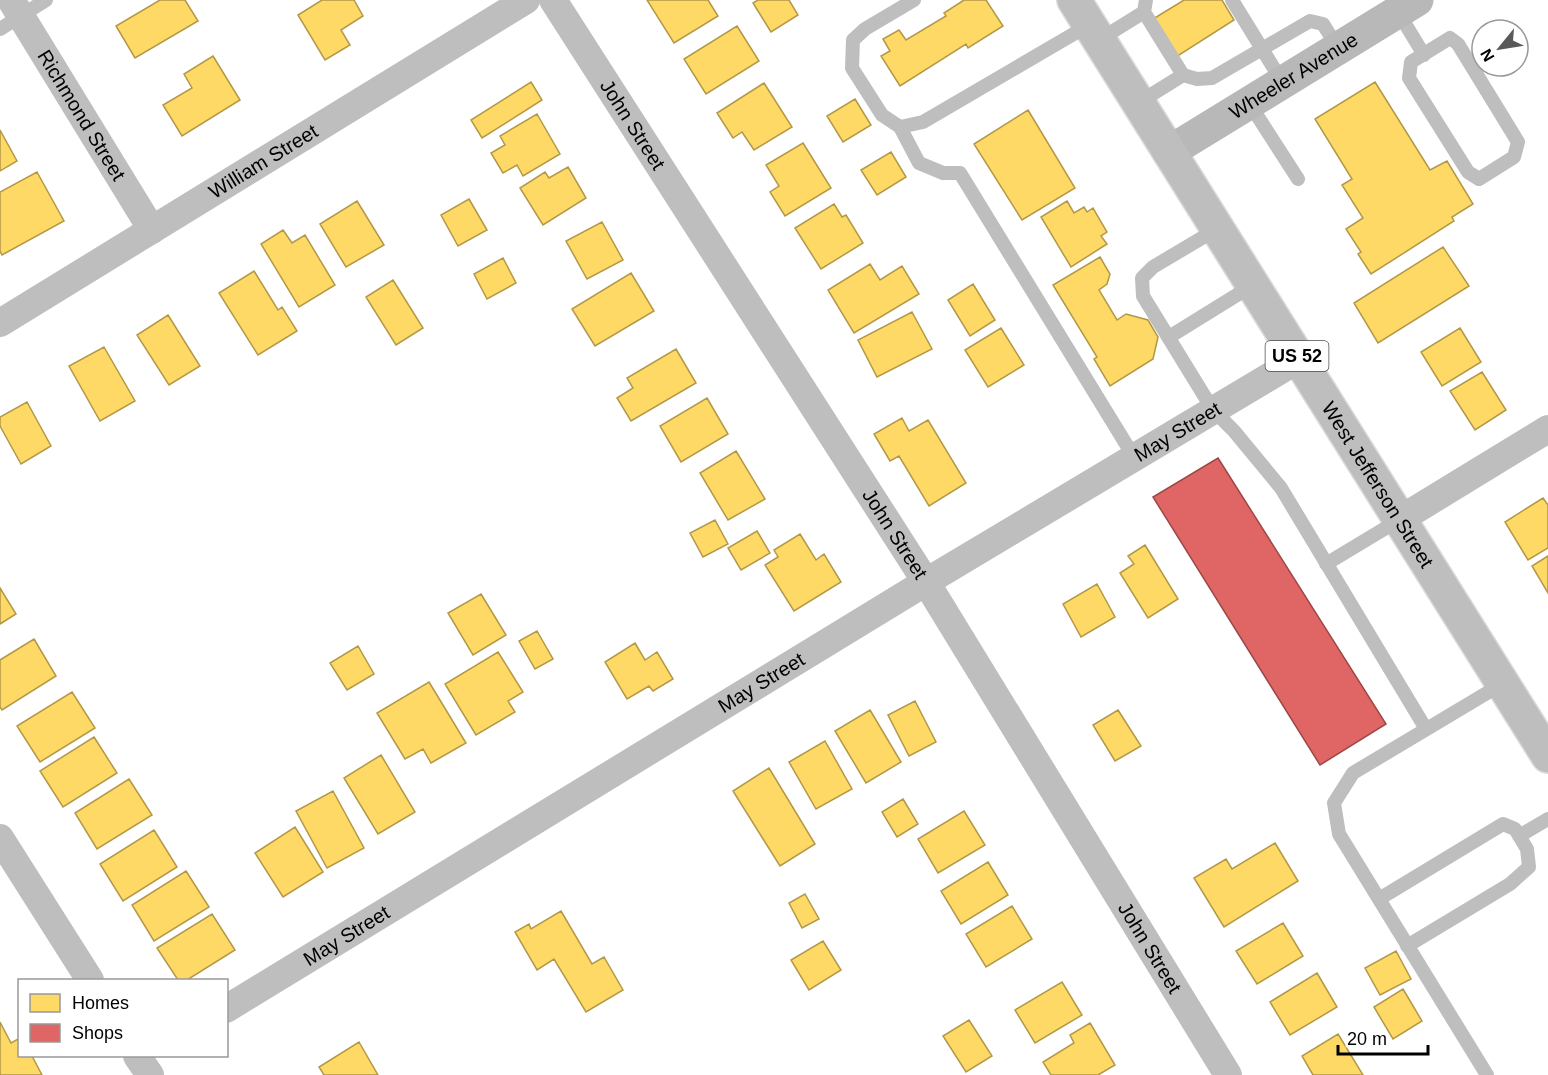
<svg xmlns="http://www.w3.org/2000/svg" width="1548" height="1075" viewBox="0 0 1548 1075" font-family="Arial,sans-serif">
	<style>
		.homes { fill: #ffd966; stroke: #b29847; stroke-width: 1.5 }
		.shops { fill: #e06666; stroke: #9d4747; stroke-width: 1.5 }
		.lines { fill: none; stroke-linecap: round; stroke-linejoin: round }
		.primary-casing { stroke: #dbdbdb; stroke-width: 36 }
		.lane { stroke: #bebebe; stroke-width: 14 }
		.street { stroke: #bebebe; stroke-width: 28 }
		.secondary { stroke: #b8b8b8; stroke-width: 33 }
		.primary { stroke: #bebebe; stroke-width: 33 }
		.labels { text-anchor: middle; stroke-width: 6; stroke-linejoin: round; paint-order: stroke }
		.shield { fill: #fff; stroke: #4c4c4c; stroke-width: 1.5 }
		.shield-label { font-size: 18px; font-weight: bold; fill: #000 }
		.street-label { font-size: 20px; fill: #000; stroke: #fff }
	</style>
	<rect width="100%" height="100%" fill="#fff"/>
	<path class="homes" d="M 160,0 L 185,0 L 198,21 L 135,58 L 116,26 Z
		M 322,0 L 354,0 L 363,16 L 341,30 L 350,45 L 325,60 L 298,15 Z
		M 647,0 L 708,0 L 718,16 L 674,43 Z
		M 758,0 L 789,0 L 798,15 L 771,32 L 753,3 Z
		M 964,0 L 986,0 L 1003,26 L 968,48 L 966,44 L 900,86 L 881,56 L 890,51 L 883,39 L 899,30 L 906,40 L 946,16 L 944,13 Z
		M 1184,0 L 1222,0 L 1234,20 L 1176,57 L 1153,19 Z
		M 737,26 L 759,61 L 706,94 L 684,59 Z
		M 213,56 L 240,100 L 182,136 L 163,105 L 192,88 L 184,74 Z
		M 531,82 L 542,100 L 482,138 L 471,120 Z
		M 1375,82 L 1430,170 L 1447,161 L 1473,204 L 1452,217 L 1454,221 L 1371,274 L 1358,254 L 1361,252 L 1346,229 L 1363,218 L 1342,185 L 1352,179 L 1315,119 Z
		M 764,83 L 792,127 L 754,150 L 742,132 L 733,138 L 717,113 Z
		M 855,99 L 871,125 L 843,142 L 827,116 Z
		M 1028,110 L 1075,188 L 1022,220 L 974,144 Z
		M 537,114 L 560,154 L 523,176 L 517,165 L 503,173 L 491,153 L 505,145 L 500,136 Z
		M 0,130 L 17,161 L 0,171 Z
		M 803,143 L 831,188 L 785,216 L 770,192 L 779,186 L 766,165 Z
		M 891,152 L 906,177 L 877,195 L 861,170 Z
		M 568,167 L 586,198 L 543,225 L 520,188 L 545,172 L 549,178 Z
		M 37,172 L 64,221 L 2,255 L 0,251 L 0,192 Z
		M 469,199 L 487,230 L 458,246 L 441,215 Z
		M 357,201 L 384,245 L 346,267 L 320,224 Z
		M 1067,201 L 1074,213 L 1084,207 L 1087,212 L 1093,208 L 1107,232 L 1101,236 L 1107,244 L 1071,267 L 1041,217 Z
		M 834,204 L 842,217 L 846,215 L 863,243 L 821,269 L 795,228 Z
		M 602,222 L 623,260 L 587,279 L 566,241 Z
		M 283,230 L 292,243 L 305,235 L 335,285 L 299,307 L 261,244 Z
		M 1443,247 L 1469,286 L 1378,343 L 1354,303 Z
		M 1100,257 L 1110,274 L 1107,284 L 1099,290 L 1117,320 L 1126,314 L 1148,320 L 1158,337 L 1153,359 L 1110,386 L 1094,359 L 1097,357 L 1053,285 Z
		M 503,258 L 516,283 L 487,299 L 474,274 Z
		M 870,264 L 880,280 L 902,266 L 919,294 L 854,333 L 828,290 Z
		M 254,271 L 278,310 L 282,307 L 297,331 L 258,355 L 219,293 Z
		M 631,273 L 654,311 L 595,346 L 572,309 Z
		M 393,280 L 423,328 L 396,345 L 366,297 Z
		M 973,284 L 995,320 L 970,336 L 948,300 Z
		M 912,312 L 932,349 L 877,377 L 858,340 Z
		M 168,315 L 200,366 L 169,385 L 137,335 Z
		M 1001,328 L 1024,365 L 988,387 L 965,350 Z
		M 1460,328 L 1481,362 L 1442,386 L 1421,352 Z
		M 104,347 L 135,401 L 100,421 L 69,366 Z
		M 676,349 L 696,383 L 631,421 L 617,398 L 633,388 L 627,378 Z
		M 1482,372 L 1506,410 L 1475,430 L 1450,391 Z
		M 707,398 L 728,434 L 681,462 L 660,426 Z
		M 27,402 L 51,446 L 21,464 L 0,426 L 0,417 Z
		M 902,418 L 909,431 L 928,420 L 966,483 L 929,506 L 899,456 L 890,461 L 874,434 Z
		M 736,451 L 765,499 L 728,520 L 700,473 Z
		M 1543,498 L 1548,505 L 1548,548 L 1528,560 L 1505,522 Z
		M 715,520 L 728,544 L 703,557 L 690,533 Z
		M 757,531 L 770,553 L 741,570 L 728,548 Z
		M 800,534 L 816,560 L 824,554 L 841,582 L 794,611 L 765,565 L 778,557 L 774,550 Z
		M 1145,545 L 1178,599 L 1148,618 L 1120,573 L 1134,564 L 1128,556 Z
		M 1548,556 L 1548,593 L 1532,566 Z
		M 1097,584 L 1115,617 L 1081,637 L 1063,604 Z
		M 0,588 L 16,614 L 0,624 Z
		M 481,594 L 506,635 L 473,655 L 448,613 Z
		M 537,631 L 553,659 L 535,669 L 519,641 Z
		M 34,639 L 56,676 L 2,710 L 0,707 L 0,660 Z
		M 635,643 L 645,660 L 657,652 L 673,679 L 653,691 L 649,686 L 627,699 L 605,662 Z
		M 358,646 L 374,674 L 347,690 L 330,663 Z
		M 498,652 L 523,692 L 508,701 L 515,712 L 476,735 L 445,684 Z
		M 429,682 L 466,743 L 431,763 L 423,749 L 405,759 L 377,713 Z
		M 72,692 L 95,728 L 40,762 L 17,726 Z
		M 915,701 L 936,742 L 909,756 L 888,715 Z
		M 870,710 L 901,762 L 866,783 L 835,731 Z
		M 1118,710 L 1141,746 L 1115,761 L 1093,725 Z
		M 94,737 L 117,773 L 63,807 L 40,771 Z
		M 825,741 L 852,789 L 816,809 L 789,762 Z
		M 381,755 L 415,812 L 378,834 L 344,778 Z
		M 769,768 L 815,844 L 780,866 L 733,791 Z
		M 129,779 L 152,815 L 97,849 L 75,813 Z
		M 333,791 L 364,848 L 327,868 L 296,811 Z
		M 903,799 L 918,824 L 897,837 L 882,812 Z
		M 964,811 L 985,845 L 938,873 L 918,839 Z
		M 295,827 L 323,872 L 283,897 L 255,853 Z
		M 154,830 L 177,867 L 123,901 L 100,864 Z
		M 1275,843 L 1298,881 L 1224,927 L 1194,878 L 1226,859 L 1232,869 Z
		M 988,862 L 1008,895 L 961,924 L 941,891 Z
		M 186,871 L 209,907 L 154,941 L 132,905 Z
		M 805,894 L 819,919 L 802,928 L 789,903 Z
		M 1012,906 L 1032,939 L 986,967 L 966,934 Z
		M 561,911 L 592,964 L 604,957 L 623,990 L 586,1012 L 554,959 L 537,970 L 515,932 L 529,924 L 531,929 Z
		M 212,914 L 235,950 L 187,980 L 178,980 L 157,948 Z
		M 1283,923 L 1303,956 L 1257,984 L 1236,951 Z
		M 823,941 L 841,970 L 809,990 L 791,960 Z
		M 1396,951 L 1411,979 L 1380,995 L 1365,968 Z
		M 1317,973 L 1337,1007 L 1290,1035 L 1270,1002 Z
		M 1062,982 L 1082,1015 L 1035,1043 L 1015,1010 Z
		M 1403,989 L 1422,1021 L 1393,1039 L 1374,1007 Z
		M 969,1020 L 992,1056 L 966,1072 L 943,1036 Z
		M 0,1022 L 11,1043 L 20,1038 L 20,1056 L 32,1056 L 42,1075 L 0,1075 Z
		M 1090,1023 L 1115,1065 L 1098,1075 L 1051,1075 L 1043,1062 L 1074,1043 L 1070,1035 Z
		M 1338,1034 L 1363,1075 L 1313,1075 L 1302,1056 Z
		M 359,1042 L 378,1075 L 324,1075 L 319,1067 Z"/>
	<path class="shops" d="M 1218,458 L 1386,724 L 1320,765 L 1153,497 Z"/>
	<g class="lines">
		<g class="primary-casing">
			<g id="primary">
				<path id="s6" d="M 1074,0 L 1548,756"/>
			</g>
		</g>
		<path class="lane" d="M 914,0 L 865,29 L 853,40 L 852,68 L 882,115 L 900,127 L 919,163 L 943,173 L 960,173 L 1134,457
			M 1146,0 L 1144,12 L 1183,75
			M 1232,0 L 1283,83
			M 1398,12 L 1424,55
			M 0,29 L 46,0
			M 1450,38 L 1458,44 L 1518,142 L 1514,157 L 1479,179 L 1468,172 L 1409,78 L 1411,62 Z
			M 1099,40 L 1144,12
			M 1138,103 L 1183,75 L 1197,79 L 1212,78 L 1310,21 L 1323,24 L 1338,48
			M 1249,103 L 1298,179
			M 900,127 L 923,122 L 1089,25
			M 1217,229 L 1153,267 L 1142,278 L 1143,296 L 1213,410 L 1234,431 L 1281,488 L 1426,729
			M 1169,337 L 1253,285
			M 1326,564 L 1399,520
			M 1519,836 L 1548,819
			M 1379,899 L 1503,824 L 1515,829 L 1527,849 L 1529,867 L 1510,884 L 1407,946
			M 1487,1075 L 1339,834 L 1334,803 L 1353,773 L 1502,684"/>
		<g class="street">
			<path id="s1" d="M 11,0 L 152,230"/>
			<path id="s2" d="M 553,0 L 926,582 L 1228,1075"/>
			<path id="s3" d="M 0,323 L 526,0"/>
			<path d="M 1399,520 L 1548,429"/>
			<path d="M 0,838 L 90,980"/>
			<path id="s4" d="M 226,1009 L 926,582 L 1299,359"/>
			<path d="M 137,1056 L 150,1075"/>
		</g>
		<path class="secondary" id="s5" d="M 1169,152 L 1417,0"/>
		<use href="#primary" class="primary"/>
	</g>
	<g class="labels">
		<rect class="shield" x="1265.5" y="341" width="63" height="30" rx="4.5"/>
		<g class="shield-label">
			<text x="1297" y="362">US 52</text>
		</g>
		<g class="street-label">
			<text dy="7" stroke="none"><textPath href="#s5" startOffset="146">Wheeler Avenue</textPath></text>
			<text dy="7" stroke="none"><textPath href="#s1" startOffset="135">Richmond Street</textPath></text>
			<text dy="7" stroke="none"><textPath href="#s2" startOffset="148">John Street</textPath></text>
			<text dy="7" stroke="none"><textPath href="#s3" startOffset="309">William Street</textPath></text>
			<text dy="7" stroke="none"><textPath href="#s4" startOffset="1113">May Street</textPath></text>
			<text dy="7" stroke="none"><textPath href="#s6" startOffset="572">West Jefferson Street</textPath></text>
			<text dy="7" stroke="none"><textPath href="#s2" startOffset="634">John Street</textPath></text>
			<text dy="7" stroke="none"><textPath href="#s4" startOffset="627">May Street</textPath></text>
			<text dy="7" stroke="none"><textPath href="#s4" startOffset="141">May Street</textPath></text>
			<text dy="7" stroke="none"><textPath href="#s2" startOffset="1120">John Street</textPath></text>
		</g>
	</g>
	<rect x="18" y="979" width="210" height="78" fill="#ffffff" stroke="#999999" stroke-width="1.5"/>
	<rect x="30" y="994" width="30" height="18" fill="#ffd966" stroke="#999999" stroke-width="1.5"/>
	<text x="72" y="1009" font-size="18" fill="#000000">Homes</text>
	<rect x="30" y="1024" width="30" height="18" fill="#e06666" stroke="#999999" stroke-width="1.5"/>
	<text x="72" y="1039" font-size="18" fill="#000000">Shops</text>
	<g transform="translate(1500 48) rotate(240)"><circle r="28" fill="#ffffff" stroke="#999999" stroke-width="1.5"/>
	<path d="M0-4.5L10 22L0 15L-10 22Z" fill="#595959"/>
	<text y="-9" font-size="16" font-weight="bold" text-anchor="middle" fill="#000000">N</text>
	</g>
	<path d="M1338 1045v9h90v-9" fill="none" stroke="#000000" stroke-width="3"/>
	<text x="1347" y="1045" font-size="18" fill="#000000" stroke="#ffffff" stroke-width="4.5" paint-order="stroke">20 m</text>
</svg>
